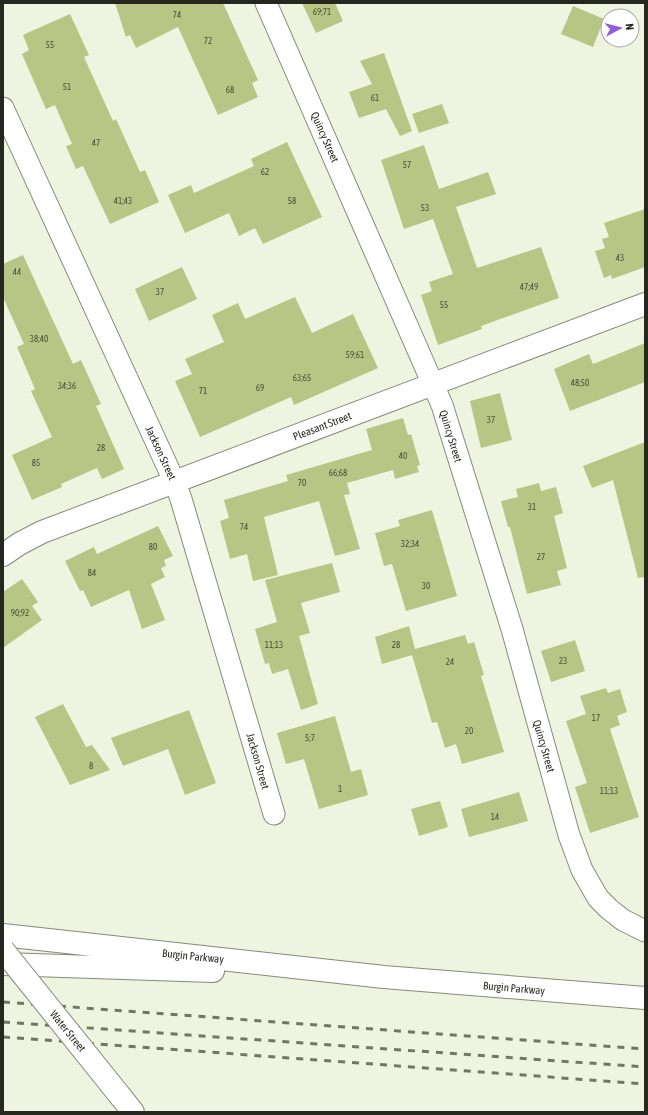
<svg xmlns="http://www.w3.org/2000/svg" width="648" height="1115" viewBox="0 0 648 1115" font-family="'Asap Condensed',sans-serif">
	<style>
		.building { fill: #b7c585 }
		.lines { fill: none; stroke-linecap: round; stroke-linejoin: round }
		.street-casing { stroke: #868a78; stroke-width: 23 }
		.secondary-casing { stroke: #868a78; stroke-width: 24 }
		.primary-casing { stroke: #868a78; stroke-width: 24 }
		.street { stroke: #fff; stroke-width: 21 }
		.secondary { stroke: #fff; stroke-width: 22 }
		.primary { stroke: #fff; stroke-width: 22 }
		.rail { stroke: #727568; stroke-width: 3; stroke-dasharray: 7 7; stroke-linecap: butt }
		.secondary-bridge-casing { stroke: #868a78; stroke-width: 24; stroke-linecap: butt }
		.secondary-bridge { stroke: #fff; stroke-width: 22 }
		.labels { text-anchor: middle; stroke-width: 3.5; stroke-linejoin: round; paint-order: stroke }
		.number-label { font-size: 9px; fill: #4a4f39 }
		.street-label { font-size: 11px; fill: #262820; stroke: #fff }
	</style>
	<rect width="100%" height="100%" fill="#eff4e0"/>
	<path class="building" d="M 115,3 L 223,3 L 258,80 L 252,83 L 258,97 L 218,115 L 178,27 L 136,48 L 130,35 L 126,37 Z
		M 302,3 L 335,3 L 343,21 L 316,33 Z
		M 573,6 L 604,19 L 593,47 L 561,34 Z
		M 70,14 L 89,55 L 84,57 L 113,121 L 116,119 L 140,172 L 145,170 L 159,202 L 110,224 L 83,166 L 76,169 L 66,146 L 72,144 L 55,105 L 46,109 L 22,54 L 29,50 L 23,35 Z
		M 384,53 L 412,131 L 400,136 L 386,109 L 359,118 L 349,92 L 372,84 L 360,61 Z
		M 442,104 L 449,123 L 419,133 L 412,114 Z
		M 287,142 L 322,217 L 263,244 L 255,228 L 239,236 L 229,213 L 185,233 L 168,195 L 191,185 L 194,193 L 254,166 L 251,159 Z
		M 424,145 L 439,189 L 488,172 L 496,194 L 456,207 L 477,268 L 541,247 L 559,298 L 481,326 L 482,329 L 438,345 L 421,295 L 432,291 L 429,282 L 453,274 L 433,219 L 404,229 L 381,160 Z
		M 645,209 L 645,267 L 612,279 L 611,275 L 604,278 L 595,251 L 605,248 L 602,239 L 609,237 L 604,223 Z
		M 23,255 L 73,364 L 81,360 L 101,404 L 96,406 L 124,469 L 102,479 L 97,468 L 61,484 L 62,487 L 32,500 L 12,455 L 52,437 L 31,391 L 35,389 L 17,347 L 24,344 L 3,297 L 3,264 Z
		M 182,267 L 197,299 L 149,321 L 135,289 Z
		M 295,297 L 312,333 L 353,314 L 378,368 L 294,405 L 291,397 L 200,437 L 175,381 L 192,374 L 185,359 L 224,342 L 212,315 L 238,303 L 245,319 Z
		M 645,343 L 645,382 L 570,411 L 554,369 L 589,354 L 593,364 Z
		M 500,393 L 512,440 L 481,448 L 470,401 Z
		M 403,418 L 408,435 L 411,434 L 420,465 L 417,466 L 419,472 L 395,479 L 393,470 L 347,483 L 350,494 L 344,495 L 360,549 L 335,556 L 319,501 L 264,517 L 278,575 L 253,581 L 247,554 L 230,559 L 220,521 L 229,518 L 224,500 L 288,481 L 286,475 L 372,450 L 366,429 Z
		M 645,442 L 645,577 L 638,578 L 613,480 L 592,488 L 583,466 Z
		M 539,483 L 541,491 L 556,487 L 563,513 L 554,516 L 567,568 L 557,571 L 561,585 L 527,594 L 510,527 L 508,527 L 501,501 L 518,497 L 516,489 Z
		M 432,510 L 457,596 L 406,611 L 392,564 L 384,566 L 375,533 L 400,526 L 398,520 Z
		M 158,526 L 173,556 L 164,560 L 166,566 L 161,568 L 165,577 L 151,584 L 165,620 L 142,629 L 129,590 L 91,607 L 83,590 L 80,591 L 65,561 L 94,547 L 97,554 Z
		M 332,563 L 340,592 L 301,603 L 310,633 L 299,636 L 318,704 L 301,710 L 288,669 L 272,674 L 269,663 L 265,664 L 255,629 L 277,622 L 265,580 Z
		M 22,579 L 38,602 L 32,606 L 42,620 L 3,648 L 3,592 Z
		M 409,626 L 415,649 L 465,635 L 468,644 L 474,642 L 484,675 L 481,676 L 504,752 L 462,764 L 456,744 L 445,748 L 437,722 L 432,723 L 412,655 L 382,664 L 375,637 Z
		M 575,640 L 585,671 L 551,682 L 541,651 Z
		M 606,688 L 608,693 L 620,689 L 627,712 L 617,716 L 620,725 L 610,729 L 639,817 L 590,833 L 575,787 L 587,783 L 566,721 L 586,714 L 580,696 Z
		M 63,704 L 86,747 L 92,745 L 110,770 L 70,785 L 35,717 Z
		M 189,710 L 216,783 L 185,795 L 168,749 L 123,766 L 111,738 Z
		M 335,716 L 351,772 L 361,769 L 368,795 L 319,809 L 304,759 L 286,764 L 277,733 Z
		M 519,792 L 528,821 L 469,837 L 461,809 Z
		M 440,801 L 448,827 L 419,836 L 411,809 Z"/>
	<g class="lines">
		<g class="street-casing">
			<path id="street" d="M 266,3 L 442,405 L 512,629 L 569,835 L 582,870 L 598,898 L 609,909 L 623,920 L 645,931
				M 3,108 L 175,483 L 181,499 L 274,814"/>
		</g>
		<g class="secondary-casing">
			<path id="secondary" d="M 3,555 L 19,544 L 42,532 L 645,304
				M 121,1097 L 133,1112"/>
		</g>
		<g class="primary-casing">
			<path id="primary" d="M 3,935 L 384,977 L 645,998
				M 3,964 L 213,971"/>
		</g>
		<use href="#street" class="street"/>
		<use href="#secondary" class="secondary"/>
		<use href="#primary" class="primary"/>
		<path class="rail" d="M 3,1002 L 645,1049
			M 3,1022 L 645,1067
			M 3,1037 L 645,1084"/>
		<g class="secondary-bridge-casing">
			<path id="secondary-bridge" d="M 3,950 L 121,1097"/>
		</g>
		<use href="#secondary-bridge" class="secondary-bridge"/>
	</g>
	<g class="labels">
		<g class="number-label">
			<text x="322" y="15">69;71</text>
			<text x="177" y="18">74</text>
			<text x="208" y="44">72</text>
			<text x="50" y="48">55</text>
			<text x="67" y="90">51</text>
			<text x="230" y="93">68</text>
			<text x="375" y="101">61</text>
			<text x="96" y="146">47</text>
			<text x="407" y="168">57</text>
			<text x="265" y="175">62</text>
			<text x="123" y="204">41;43</text>
			<text x="292" y="204">58</text>
			<text x="425" y="211">53</text>
			<text x="620" y="261">43</text>
			<text x="17" y="275">44</text>
			<text x="529" y="290">47;49</text>
			<text x="160" y="295">37</text>
			<text x="444" y="308">55</text>
			<text x="39" y="342">38;40</text>
			<text x="355" y="358">59;61</text>
			<text x="302" y="381">63;65</text>
			<text x="580" y="386">48;50</text>
			<text x="67" y="389">34;36</text>
			<text x="260" y="391">69</text>
			<text x="203" y="394">71</text>
			<text x="491" y="423">37</text>
			<text x="101" y="451">28</text>
			<text x="403" y="459">40</text>
			<text x="36" y="466">85</text>
			<text x="338" y="476">66;68</text>
			<text x="302" y="486">70</text>
			<text x="532" y="510">31</text>
			<text x="244" y="530">74</text>
			<text x="410" y="547">32;34</text>
			<text x="153" y="550">80</text>
			<text x="541" y="560">27</text>
			<text x="92" y="576">84</text>
			<text x="426" y="589">30</text>
			<text x="20" y="616">90;92</text>
			<text x="274" y="648">11;13</text>
			<text x="396" y="648">28</text>
			<text x="563" y="664">23</text>
			<text x="450" y="665">24</text>
			<text x="596" y="721">17</text>
			<text x="469" y="734">20</text>
			<text x="310" y="741">5;7</text>
			<text x="91" y="769">8</text>
			<text x="340" y="792">1</text>
			<text x="609" y="794">11;13</text>
			<text x="495" y="820">14</text>
		</g>
		<g class="street-label">
			<text transform="translate(325 137) rotate(66)" y="4">Quincy Street</text>
			<text transform="translate(322 426) rotate(-21)" y="4">Pleasant Street</text>
			<text transform="translate(451 436) rotate(73)" y="4">Quincy Street</text>
			<text transform="translate(161 453) rotate(65)" y="4">Jackson Street</text>
			<text transform="translate(544 746) rotate(74)" y="4">Quincy Street</text>
			<text transform="translate(258 761) rotate(74)" y="4">Jackson Street</text>
			<text transform="translate(193 956) rotate(6)" y="4">Burgin Parkway</text>
			<text transform="translate(514 988) rotate(5)" y="4">Burgin Parkway</text>
			<text transform="translate(68 1031) rotate(51)" y="4">Water Street</text>
		</g>
	</g>
	<rect width="648" height="1115" fill="none" stroke="#262820" stroke-width="8"/>
	<g transform="translate(620 28) rotate(83)"><circle r="19" fill="#ffffff" stroke="#a8a9a6"/>
	<path d="M0-3L7 15L0 10L-7 15Z" fill="#8f5ed7"/>
	<text y="-6" font-size="11" font-weight="bold" text-anchor="middle" fill="#262820">N</text>
	</g>
</svg>
